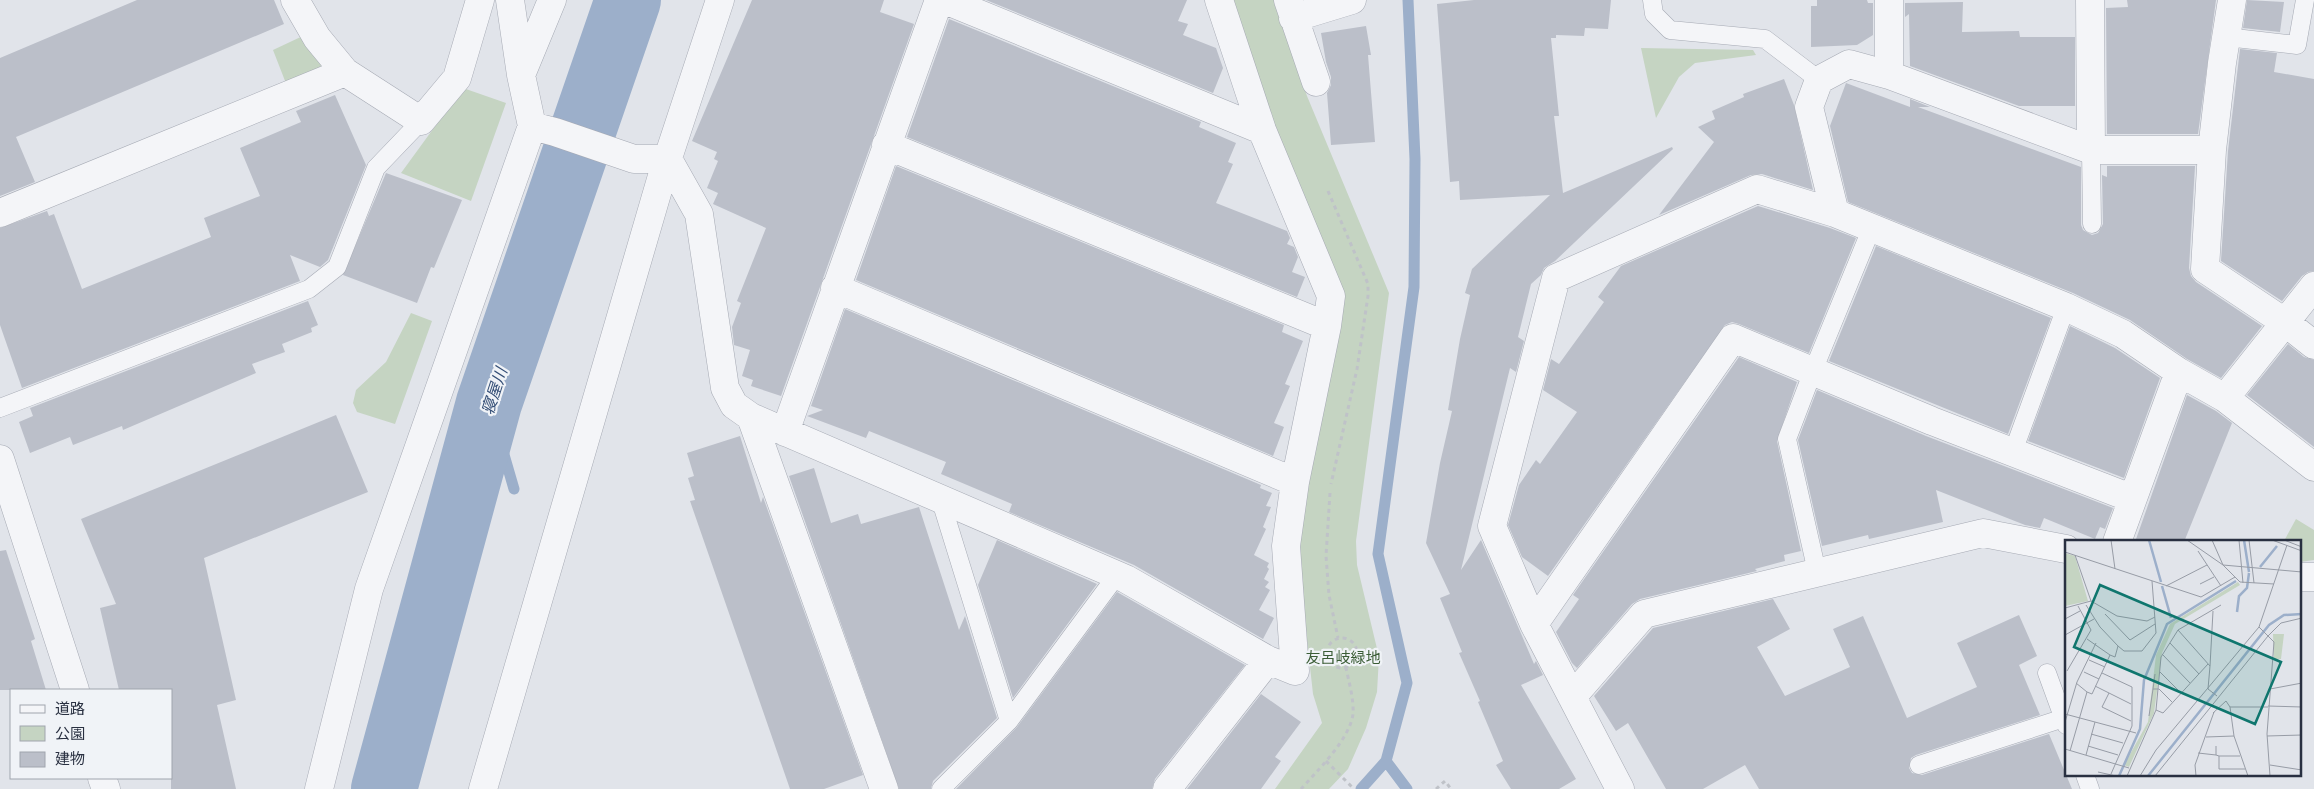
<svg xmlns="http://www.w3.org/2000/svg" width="2314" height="789" viewBox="0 0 2314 789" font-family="'Fira Sans','Noto Sans JP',sans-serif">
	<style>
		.green { fill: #c5d4c2 }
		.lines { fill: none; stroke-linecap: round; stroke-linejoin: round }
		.stream { stroke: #9cafca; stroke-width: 11 }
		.river { stroke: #9cafca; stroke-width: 66 }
		.building { fill: #bbbfc9 }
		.service-casing { stroke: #a6aab4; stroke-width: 19 }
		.minor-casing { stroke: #a6aab4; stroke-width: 29 }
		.path { stroke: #bfc2c8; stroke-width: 3; stroke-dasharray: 4 4; stroke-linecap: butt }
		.service { stroke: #f4f5f8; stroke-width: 18 }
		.minor { stroke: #f4f5f8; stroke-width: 28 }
		.labels { text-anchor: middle; stroke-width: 4.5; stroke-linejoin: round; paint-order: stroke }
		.park-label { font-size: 15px; fill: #3b5d36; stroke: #f0f3f7 }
		.water-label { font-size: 16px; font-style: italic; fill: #334d75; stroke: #f0f3f7 }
		.inset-river { fill: none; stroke: #9cafca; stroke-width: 2.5 }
		.inset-road { fill: none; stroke: #979ca6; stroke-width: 1 }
		.view { fill: #0f766e; fill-opacity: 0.15; stroke: #0f766e; stroke-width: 2.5 }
		.inset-edge { fill: none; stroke: #293041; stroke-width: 2.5 }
	</style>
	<rect width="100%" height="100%" fill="#e1e4ea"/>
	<path class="green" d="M 1227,0 L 1274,0 L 1307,96 L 1389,293 L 1356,541 L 1357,565 L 1379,657 L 1377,692 L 1366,728 L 1348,769 L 1329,789 L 1275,789 L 1322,723 L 1313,694 L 1299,567 L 1303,497 L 1336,340 Z
		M 307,34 L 324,57 L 318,73 L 287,86 L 273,50 Z
		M 1641,48 L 1753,50 L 1756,55 L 1695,63 L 1679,77 L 1656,118 Z
		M 463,88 L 506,103 L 471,201 L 401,173 Z
		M 411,313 L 432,321 L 395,424 L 357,412 L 353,403 L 356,390 L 386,362 Z
		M 2296,519 L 2314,530 L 2314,560 L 2300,562 L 2300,542 L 2284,541 Z"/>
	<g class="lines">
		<path class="stream" d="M 489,403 L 514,489
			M 1386,761 L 1407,789
			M 1361,789 L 1386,761 L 1407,683 L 1378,554 L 1414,287 L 1415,159 L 1408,0"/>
		<path class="river" d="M 384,789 L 489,403 L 628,0"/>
	</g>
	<path class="building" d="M 137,0 L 274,0 L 284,24 L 16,137 L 35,182 L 0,196 L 0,58 Z
		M 752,0 L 884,0 L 880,12 L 914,24 L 781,396 L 751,386 L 753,380 L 742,376 L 750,350 L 734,345 L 732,327 L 741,303 L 737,301 L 766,228 L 713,204 L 718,193 L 707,188 L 718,161 L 714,159 L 717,152 L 692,141 Z
		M 986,0 L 1187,0 L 1178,21 L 1188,24 L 1183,35 L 1216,48 L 1223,68 L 1213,93 Z
		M 1474,0 L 1611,0 L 1608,29 L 1585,28 L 1584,36 L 1556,35 L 1556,38 L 1551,38 L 1559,116 L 1554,116 L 1563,193 L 1672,147 L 1673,149 L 1555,261 L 1544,268 L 1541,275 L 1531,284 L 1518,337 L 1524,341 L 1516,372 L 1510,368 L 1461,570 L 1481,540 L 1534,664 L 1536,661 L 1543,675 L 1521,685 L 1576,779 L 1559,789 L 1511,789 L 1496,765 L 1503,761 L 1478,702 L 1480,701 L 1459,653 L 1462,652 L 1440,598 L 1450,594 L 1426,543 L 1440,463 L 1452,411 L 1448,410 L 1460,339 L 1470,295 L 1465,293 L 1472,269 L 1550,195 L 1460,200 L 1459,181 L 1450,182 L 1437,4 Z
		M 1817,0 L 1867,0 L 1868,3 L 1873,3 L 1873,35 L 1857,45 L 1811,47 L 1811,6 L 1817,6 Z
		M 2127,0 L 2216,0 L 2198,134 L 2107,134 L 2106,8 L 2128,7 Z
		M 2247,0 L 2284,2 L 2280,32 L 2243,28 Z
		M 1963,2 L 1962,32 L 2019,31 L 2020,37 L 2075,37 L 2075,106 L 2019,106 L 1910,66 L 1909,14 L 1905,17 L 1905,3 Z
		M 949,19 L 1201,122 L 1199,127 L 1236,143 L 1228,162 L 1233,164 L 1216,203 L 1287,231 L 1290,238 L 1287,244 L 1294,247 L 1298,257 L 1292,272 L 1305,277 L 1297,297 L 907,137 Z
		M 1366,26 L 1371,55 L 1368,55 L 1375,142 L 1331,145 L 1327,93 L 1331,85 L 1331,77 L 1326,62 L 1321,33 Z
		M 2240,49 L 2277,53 L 2274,72 L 2314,79 L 2314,271 L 2308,272 L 2302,276 L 2282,301 L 2221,261 L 2228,151 Z
		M 1784,79 L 1794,105 L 1813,190 L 1762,174 L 1751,175 L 1659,215 L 1714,142 L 1698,127 L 1715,119 L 1712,111 L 1744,97 L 1743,94 Z
		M 1846,83 L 1910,107 L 1910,99 L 1930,107 L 1918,107 L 2081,167 L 2081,225 L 2083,230 L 2092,235 L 2098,233 L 2103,224 L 2102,175 L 2107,177 L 2107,166 L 2195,166 L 2189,268 L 2191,276 L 2196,282 L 2262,326 L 2221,378 L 2187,359 L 2130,320 L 2073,293 L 1848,202 L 1830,126 Z
		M 335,95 L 366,165 L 328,260 L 320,267 L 290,255 L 300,281 L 22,388 L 0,325 L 0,228 L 47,211 L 49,216 L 54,214 L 82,289 L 211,237 L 204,218 L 260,196 L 240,148 L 301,122 L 296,111 Z
		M 896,166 L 1284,325 L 1282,332 L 1303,341 L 1285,384 L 1290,386 L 1274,423 L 1284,427 L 1273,456 L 856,280 Z
		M 386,173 L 462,200 L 434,268 L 431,267 L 417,303 L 343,275 Z
		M 1758,206 L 1830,228 L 1856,238 L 1809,353 L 1739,324 L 1732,322 L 1725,325 L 1548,576 L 1522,557 L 1508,525 L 1519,485 L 1536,460 L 1540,464 L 1577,412 L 1543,390 L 1551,359 L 1559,364 L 1604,302 L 1598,297 L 1621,266 Z
		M 1876,246 L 2051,318 L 2008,434 L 1829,361 Z
		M 308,301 L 318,325 L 311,328 L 312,332 L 282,344 L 285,352 L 252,364 L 256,373 L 123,430 L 122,426 L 73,445 L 70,437 L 30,453 L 19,422 L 33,416 L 30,408 Z
		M 845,309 L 1261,485 L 1260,488 L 1272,493 L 1266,506 L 1271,507 L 1263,527 L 1266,529 L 1254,555 L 1269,563 L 1267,567 L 1269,569 L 1264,579 L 1269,582 L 1265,587 L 1270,590 L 1259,610 L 1274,618 L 1263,639 L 1134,565 L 1009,512 L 1012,504 L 941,474 L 946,462 L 869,431 L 866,438 L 807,416 L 823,410 L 811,406 Z
		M 2070,326 L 2115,348 L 2160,378 L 2124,478 L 2028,441 Z
		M 2288,344 L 2304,357 L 2314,360 L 2314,447 L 2247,395 Z
		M 1739,357 L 1797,382 L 1777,441 L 1801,551 L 1784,555 L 1785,561 L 1755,569 L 1757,571 L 1640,599 L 1632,604 L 1577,668 L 1572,663 L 1556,632 L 1579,599 L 1573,595 Z
		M 1817,390 L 1926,436 L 2113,508 L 2105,529 L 2100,527 L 2095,539 L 2044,518 L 2040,528 L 2025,525 L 1936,490 L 1943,522 L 1869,539 L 1868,535 L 1822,546 L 1798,440 Z
		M 2187,395 L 2216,411 L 2232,423 L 2184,542 L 2135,542 Z
		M 336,415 L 368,492 L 204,558 L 236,700 L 217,705 L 236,789 L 171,789 L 171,690 L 119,690 L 100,608 L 116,604 L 81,519 Z
		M 740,436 L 761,503 L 763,497 L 863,775 L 824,789 L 790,789 L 690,501 L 695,500 L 688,478 L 694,476 L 687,453 Z
		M 814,468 L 831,523 L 858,514 L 861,524 L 919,507 L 959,630 L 965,616 L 997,718 L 933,781 L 931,789 L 899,789 L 789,476 Z
		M 997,540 L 1097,584 L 1013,698 L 978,585 Z
		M 6,550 L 35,639 L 31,641 L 46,690 L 0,690 L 0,551 Z
		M 1117,592 L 1245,665 L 1155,779 L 1152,789 L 956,789 L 1017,727 Z
		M 1773,599 L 1790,629 L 1757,647 L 1785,696 L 1850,667 L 1833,629 L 1863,616 L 1907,718 L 1977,687 L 1957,643 L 2019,615 L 2037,656 L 2019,665 L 2040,715 L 1916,755 L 1911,758 L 1909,768 L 1912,773 L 1922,775 L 2049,734 L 2072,789 L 1759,789 L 1745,765 L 1703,789 L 1666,789 L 1628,723 L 1616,731 L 1594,696 L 1653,628 Z
		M 1261,694 L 1301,722 L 1275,757 L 1281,761 L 1261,789 L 1187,789 Z"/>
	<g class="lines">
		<g class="service-casing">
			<path id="service" d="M 1652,0 L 1654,14 L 1670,30 L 1765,39 L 1819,80
				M 2226,37 L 2297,45 L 2305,0
				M 2091,150 L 2092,224
				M 0,408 L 309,289 L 337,267 L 376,168 L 421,121
				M 2013,452 L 2066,307
				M 940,498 L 1009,721
				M 1817,572 L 1787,439 L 1813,371 L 1872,227
				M 2047,673 L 2066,725
				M 1919,765 L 2064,718
				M 2085,775 L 2090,789
				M 941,789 L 1009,721 L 1117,575"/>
		</g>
		<g class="minor-casing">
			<path id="minor" d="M 295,0 L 317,38 L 345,72 L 421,121 L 457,78 L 480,0
				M 510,0 L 521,75
				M 945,0 L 1262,130
				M 1219,0 L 1262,130 L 1331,296 L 1327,326 L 1295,482 L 1286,546 L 1295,671 L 1268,660
				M 1288,0 L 1316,82
				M 1889,0 L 1889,75 L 1849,64 L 1819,80 L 1809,107 L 1835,213 L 2066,307 L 2123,334 L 2179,372 L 2225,398 L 2314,467
				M 2090,0 L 2091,150
				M 2232,0 L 2222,63 L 2212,150 L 2205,269 L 2286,323 L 2314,345
				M 1293,18 L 1352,0
				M 1889,75 L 2091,150 L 2212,150
				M 532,126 L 555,132 L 634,159 L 668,159 L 699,214 L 725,388 L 734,405 L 751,417 L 1126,579 L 1268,660 L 1167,789
				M 886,145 L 1327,326
				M 0,213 L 345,72
				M 835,288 L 1295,482
				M 2225,398 L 2314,286
				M 751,417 L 884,789
				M 785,432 L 939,0
				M 0,459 L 75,690
				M 2117,542 L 2179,372
				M 2300,577 L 2314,577
				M 1534,624 L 1733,338 L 1932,421 L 2131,498
				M 1572,697 L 1644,614 L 1983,533 L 2066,549
				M 102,778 L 106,789
				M 319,789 L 369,589 L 532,126 L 521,75 L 552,0
				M 483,789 L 662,176 L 720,0
				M 1620,789 L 1534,624 L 1492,526 L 1556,278 L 1757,189 L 1835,213"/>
		</g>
		<path class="path" d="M 1328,191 L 1368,284 L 1368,296 L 1357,369 L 1331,484
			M 1330,493 L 1326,556 L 1329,595 L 1338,638
			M1327 653a15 15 0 1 1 30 0a15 15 0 1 1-30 0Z
			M 1326,761 L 1354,789
			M 1301,789 C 1317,771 1350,739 1353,714 C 1354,700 1349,682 1346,668
			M 1436,789 L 1445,781 L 1451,789"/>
		<use href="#service" class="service"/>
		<use href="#minor" class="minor"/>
	</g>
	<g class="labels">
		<g class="park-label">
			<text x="1343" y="663">友呂岐緑地</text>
		</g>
		<g class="water-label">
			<text transform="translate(494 391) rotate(-72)" y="6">寝屋川</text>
		</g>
	</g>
	<g transform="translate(2065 540)">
		<rect width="236" height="236" fill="#e1e4ea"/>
		<path d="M 0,13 L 10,16 L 23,61 L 0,66 ZM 173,42 L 175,45 L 110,84 L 97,113 L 89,173 L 64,227 L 59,225 L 83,182 L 91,115 L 105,84 ZM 208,94 L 219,94 L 216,119 L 209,119 Z" fill="#c5d4c2"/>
		<path class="inset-river" d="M 84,0 L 96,42M 179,0 L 184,32M 195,27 L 212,6M 97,46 L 106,78M 172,72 L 174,56 L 182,48 L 184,33M 54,236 L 75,189 L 79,140 L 102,84 L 171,41M 83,236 L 204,85 L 219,75 L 237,74"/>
		<path class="inset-road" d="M 46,0 L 50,29M 122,0 L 158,25 L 175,42 L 209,44M 147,0 L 158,25 L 237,32M 174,0 L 178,43M 184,0 L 189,43M 207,0 L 237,11M 219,0 L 237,7M 133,11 L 156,46M 0,12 L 136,57 L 170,37M 10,15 L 26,61M 135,44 L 149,37M 101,46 L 142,25M 21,65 L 35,87 L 53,106 L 50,117 L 45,115 L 27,154 L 22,152M 0,68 L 26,61 L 52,76 L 82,81 L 90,77M 40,74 L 65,100 L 90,84M 0,79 L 15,71M 113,90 L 96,117 L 91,170 L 98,173 L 143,124M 0,95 L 29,79M 22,99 L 45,115M 105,103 L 134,134M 53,106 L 59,111 L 77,111 L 91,93 L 87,41M 97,114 L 125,143M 24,120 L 40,127M 145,126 L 148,71M 2,131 L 26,90 L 13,66M 19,132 L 34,139M 95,132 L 116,153M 37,133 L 67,147 L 67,186 L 46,234M 30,146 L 66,164M 88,149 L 90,134M 205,149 L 237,143M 44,153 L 37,167 L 66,181M 152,156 L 143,149 L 145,126 L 113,90 L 156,65M 203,166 L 237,167M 165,167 L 203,167M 148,173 L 161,161 L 165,167 L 169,196 L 183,236M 0,174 L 71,193M 84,176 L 88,149 L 94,149 L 107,162M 0,182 L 12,142 L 31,103M 26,194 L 58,203M 202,196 L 237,195M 141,197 L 169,196M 23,206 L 53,215M 0,209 L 64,228M 5,211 L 22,152 L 11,143M 133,213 L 151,215 L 151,206M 21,215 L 30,182M 151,215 L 154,216 L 154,229 L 180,229M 154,216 L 175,216M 205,225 L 237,230M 33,232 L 51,236M 62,236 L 91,170M 75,236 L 91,210 L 194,87M 90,236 L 203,96 L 216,83 L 237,78M 131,236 L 130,225 L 149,172M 205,236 L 202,194 L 209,102 L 194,87 L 222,5"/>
		<path class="view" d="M 35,45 L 216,122 L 190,184 L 9,107 Z"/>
		<rect width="236" height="236" class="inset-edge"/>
	</g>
	<rect x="10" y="689" width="162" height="90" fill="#f0f3f7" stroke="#a0a5ae"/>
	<rect x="20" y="705" width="25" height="8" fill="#f4f5f8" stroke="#a0a5ae"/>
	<text x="55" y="714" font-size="15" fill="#293041">道路</text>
	<rect x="20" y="726" width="25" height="15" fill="#c5d4c2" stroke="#a0a5ae"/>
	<text x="55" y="739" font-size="15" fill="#293041">公園</text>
	<rect x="20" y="752" width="25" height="15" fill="#bbbfc9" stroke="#a0a5ae"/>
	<text x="55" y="764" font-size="15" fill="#293041">建物</text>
</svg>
